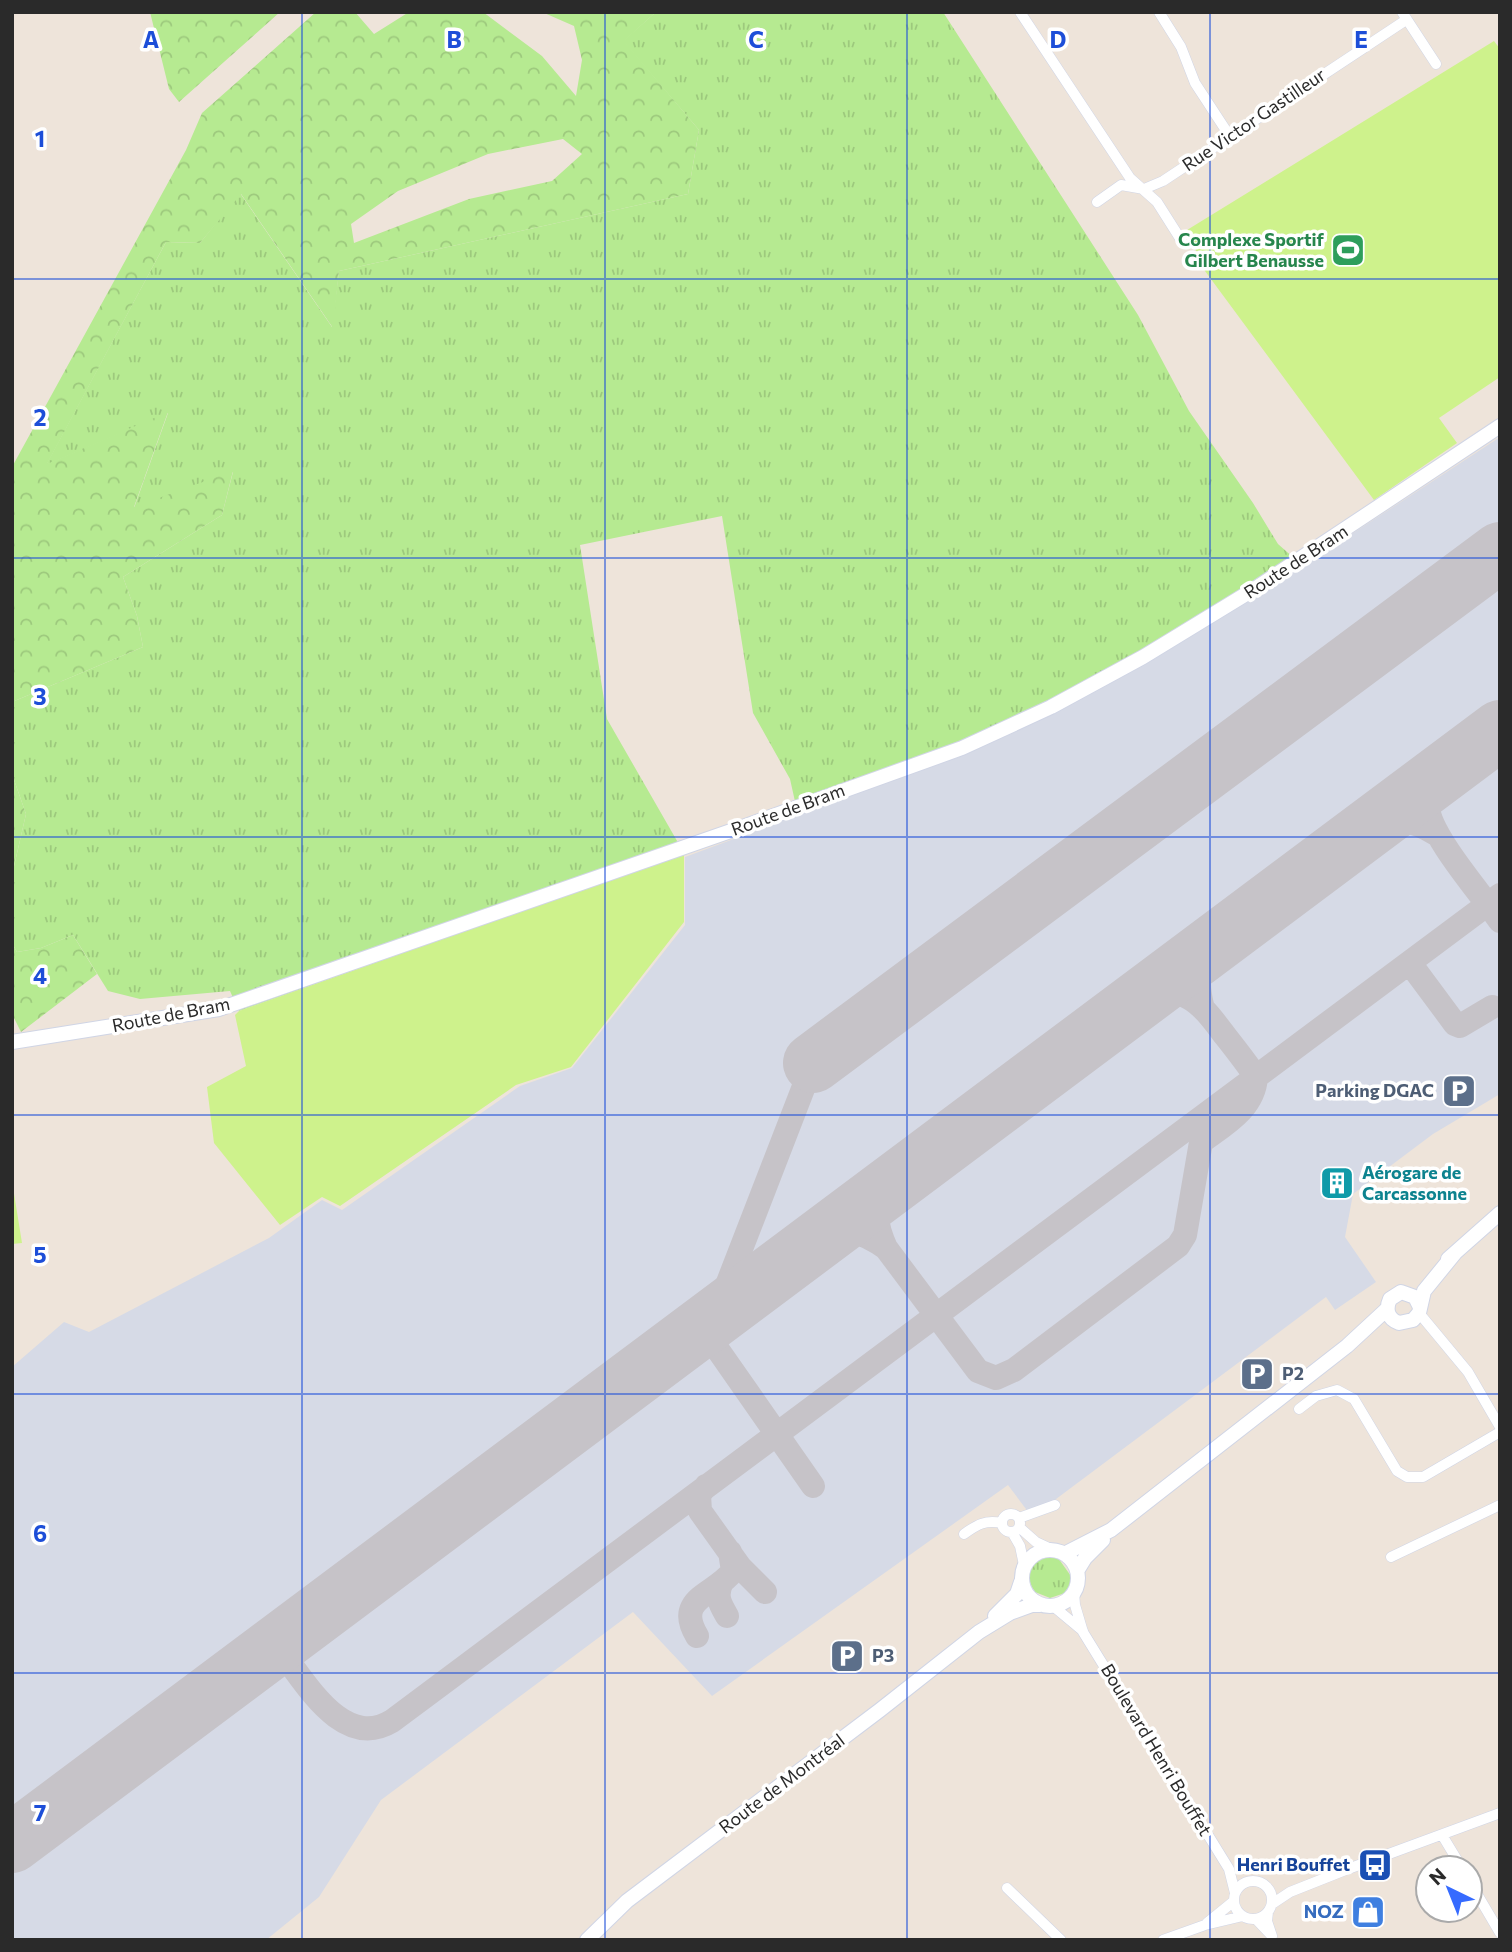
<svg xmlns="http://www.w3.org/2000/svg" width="1512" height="1952" viewBox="0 0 1512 1952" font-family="Commissioner,sans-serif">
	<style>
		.airport { fill: #d6dae6 }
		.grass { fill: url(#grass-tufts) }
		.forest { fill: url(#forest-crowns); fill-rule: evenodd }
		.pitch { fill: #cef28c }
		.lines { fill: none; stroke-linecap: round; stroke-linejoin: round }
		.taxiway { stroke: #c6c3c8; stroke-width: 24 }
		.runway { stroke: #c6c3c8; stroke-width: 60 }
		.street-casing { stroke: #d0d5e5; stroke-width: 11 }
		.secondary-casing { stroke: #d0d5e5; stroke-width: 16 }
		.street { stroke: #fff; stroke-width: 10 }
		.secondary { stroke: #fff; stroke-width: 14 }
		.grid { fill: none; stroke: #1d4ed8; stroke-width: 2; stroke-opacity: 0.55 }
		.labels { text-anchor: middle; stroke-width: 7; stroke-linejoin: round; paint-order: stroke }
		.street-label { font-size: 18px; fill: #2a2a2a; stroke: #fff }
		.leisure-label { font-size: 18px; font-weight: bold; fill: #27864d; stroke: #fff; text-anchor: end }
		.service-label { font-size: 18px; font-weight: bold; fill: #4e5e75; stroke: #fff; text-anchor: start }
		.culture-label { font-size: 18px; font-weight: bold; fill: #0d838f; stroke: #fff; text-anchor: start }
		.transit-label { font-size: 18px; font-weight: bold; fill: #164399; stroke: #fff; text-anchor: end }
		.shop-label { font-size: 18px; font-weight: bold; fill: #366cbe; stroke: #fff; text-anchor: end }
		.grid-label { font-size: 23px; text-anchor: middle; font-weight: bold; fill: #1d4ed8; stroke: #fff; stroke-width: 7; stroke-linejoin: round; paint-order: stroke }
	</style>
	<defs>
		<pattern id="grass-tufts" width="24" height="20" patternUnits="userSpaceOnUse" patternTransform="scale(1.75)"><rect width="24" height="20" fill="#b6ea91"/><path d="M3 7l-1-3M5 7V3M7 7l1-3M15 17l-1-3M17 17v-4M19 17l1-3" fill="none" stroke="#9dc97d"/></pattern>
		<pattern id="forest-crowns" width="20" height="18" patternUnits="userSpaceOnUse" patternTransform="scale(1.75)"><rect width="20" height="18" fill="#b6ea91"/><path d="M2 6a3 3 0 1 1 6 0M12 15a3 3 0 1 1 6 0" fill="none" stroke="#9dc97d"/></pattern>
	</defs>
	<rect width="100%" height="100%" fill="#eee4da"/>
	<path class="airport" d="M 1500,437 L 1500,1094 L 1433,1134 L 1353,1194 L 1345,1237 L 1376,1282 L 1335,1310 L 1326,1297 L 1032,1517 L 1008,1485 L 712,1696 L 633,1612 L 381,1800 L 319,1897 L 266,1940 L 12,1940 L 12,1367 L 64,1322 L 89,1332 L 269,1238 L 322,1200 L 342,1210 L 520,1086 L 572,1068 L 685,925 L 685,857 L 798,815 L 1103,687 L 1303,566 Z"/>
	<path class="grass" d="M 656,12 L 943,12 L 1138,315 L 1189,411 L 1253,503 L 1278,544 L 1303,566 L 1103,687 L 798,815 L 790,779 L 753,713 L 722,516 L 580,545 L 607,719 L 684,853 L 239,1011 L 230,991 L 140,999 L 108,991 L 73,935 L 41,948 L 17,952 L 12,943 L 12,875 L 26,814 L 12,774 L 12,702 L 143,647 L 137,616 L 123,577 L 222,515 L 233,472 L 134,508 L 168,413 L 46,465 L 166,242 L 200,243 L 240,193 L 332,327 L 339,271 L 688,194 L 699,130 L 623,41 Z
		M 1051,1554 L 1056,1555 L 1073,1579 L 1065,1593 L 1050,1598 L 1035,1592 C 1023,1576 1030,1557 1051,1554 Z"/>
	<path class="forest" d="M 150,12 L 280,12 L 179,102 L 169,89 Z
		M 316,12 L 355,12 L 374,34 L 409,12 L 483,12 L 542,56 L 576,96 L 582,60 L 574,26 L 542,12 L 656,12 L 624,41 L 699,130 L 688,194 L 339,271 L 333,328 L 241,194 L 200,243 L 166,242 L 47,464 L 168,412 L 134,507 L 233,471 L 222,515 L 123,577 L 137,616 L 143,647 L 12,702 L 12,467 L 186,150 L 202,113 ZM 563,139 L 582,154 L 552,181 L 469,199 L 354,243 L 351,224 L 398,191 L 488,154 Z
		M 12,774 L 26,814 L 12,875 Z
		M 73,935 L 97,974 L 21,1032 L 12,1014 L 12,943 L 17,952 L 41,948 Z"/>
	<path class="pitch" d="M 1494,41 L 1500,49 L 1500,377 L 1439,418 L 1457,443 L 1374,500 L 1205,271 L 1187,230 Z
		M 684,853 L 684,922 L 571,1067 L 516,1085 L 340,1206 L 322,1197 L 280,1225 L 214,1143 L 207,1087 L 246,1066 L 235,1015 L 239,1011 Z
		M 12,1181 L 22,1243 L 12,1244 Z"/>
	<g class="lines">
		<path class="taxiway" d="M 1445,771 C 1437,781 1429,792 1428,805 C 1427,833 1483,896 1500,921
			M 1366,830 C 1396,818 1408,817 1436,834
			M 1404,968 L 1411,967 L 1415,970 L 1455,1024 L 1460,1026 L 1492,1007
			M 1202,1005 C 1196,981 1199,968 1210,947
			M 813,1063 L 715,1316 L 711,1332 L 716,1347 L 813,1486
			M 892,1184 C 873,1208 874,1221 886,1248 L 978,1371 L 996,1378 L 1014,1370 L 1178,1246 L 1185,1235 L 1201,1142 C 1224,1125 1254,1109 1256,1077 C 1246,1062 1234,1047 1223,1033 C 1199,1001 1184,983 1141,998
			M 820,1238 C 849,1227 861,1231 886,1248
			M 682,1341 L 701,1338 L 716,1347
			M 706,1486 L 699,1495 L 700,1511 L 740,1567 L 765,1592
			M 722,1582 C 715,1596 720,1604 727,1616
			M 697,1636 C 674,1598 715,1595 733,1571 L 730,1552
			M 260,1656 C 272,1653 279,1655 289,1662 C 312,1693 347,1748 392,1721 L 1500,895
			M 289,1662 L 286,1642 L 291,1633
			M 12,1836 L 32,1828"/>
		<path class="runway" d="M 813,1063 L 1500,552
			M 12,1843 L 1500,730"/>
		<g class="street-casing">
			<path id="street" d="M 1020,12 L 1130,178 L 1157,202 L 1183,243
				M 1159,12 L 1181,47 L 1195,83 L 1229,135
				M 1402,12 L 1436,64
				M 1097,202 L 1121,185 L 1144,189 L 1163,181 L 1406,20
				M 1419,1313 L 1468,1372 L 1500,1427
				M 1299,1409 L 1316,1396 L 1337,1390 L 1354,1399 L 1397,1471 L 1407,1477 L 1423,1477 L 1500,1432
				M1002 1523a9 9 0 1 1 18 0a9 9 0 1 1-18 0Z
				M 1019,1518 L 1055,1505
				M 1019,1527 L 1036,1542 L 1051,1549
				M 1012,1532 L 1020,1546 L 1024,1565
				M 964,1534 C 978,1524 985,1520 1002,1523
				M 1391,1557 L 1500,1505
				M 1074,1592 L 1075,1605 L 1083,1632 L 1229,1869 L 1235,1893
				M 1053,1606 L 1083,1631
				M 1442,1835 L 1462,1868
				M1234 1900a19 19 0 1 1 38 0a19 19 0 1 1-38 0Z
				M 1470,1882 L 1500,1933
				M 1007,1888 L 1061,1940
				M 1272,1904 L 1290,1892 L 1348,1869 L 1500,1813
				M 1256,1919 L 1272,1936 L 1267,1921 L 1268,1912
				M 1207,1923 L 1234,1901
				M 1163,1940 L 1205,1925 L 1243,1916"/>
		</g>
		<g class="secondary-casing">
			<path id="secondary" d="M 12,1042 L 219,1009 L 748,825 L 962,748 L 1051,707 L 1143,657 L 1256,588 L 1500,426
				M 1448,1259 L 1500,1213
				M 1419,1305 L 1415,1297 L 1401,1292 L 1390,1299 C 1385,1310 1388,1319 1399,1323 L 1413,1320 L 1419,1313 L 1424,1291 L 1455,1253
				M1022 1578a28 28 0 1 1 56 0a28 28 0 1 1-56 0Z
				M 1064,1554 L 1111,1530 L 1347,1346 L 1387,1309
				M 1077,1571 L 1085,1558 L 1103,1540
				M 995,1616 L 1017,1594 L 1021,1582
				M 587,1940 L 627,1901 L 880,1710 L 979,1632 L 1010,1613 L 1032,1605 L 1040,1605"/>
		</g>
		<use href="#street" class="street"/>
		<use href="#secondary" class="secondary"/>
	</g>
	<path class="grid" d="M 302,12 L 302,1940M 605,12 L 605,1940M 907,12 L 907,1940M 1210,12 L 1210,1940M 12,279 L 1500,279M 12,558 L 1500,558M 12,837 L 1500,837M 12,1115 L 1500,1115M 12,1394 L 1500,1394M 12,1673 L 1500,1673"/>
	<defs>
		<g id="stadium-square" transform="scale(1.75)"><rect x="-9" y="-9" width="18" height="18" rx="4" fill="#2e9e5b" stroke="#fff"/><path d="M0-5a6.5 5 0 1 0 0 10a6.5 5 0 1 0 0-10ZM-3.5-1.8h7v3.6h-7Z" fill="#fff"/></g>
		<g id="parking-square" transform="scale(1.75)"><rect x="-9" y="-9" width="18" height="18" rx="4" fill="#5c6f8a" stroke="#fff"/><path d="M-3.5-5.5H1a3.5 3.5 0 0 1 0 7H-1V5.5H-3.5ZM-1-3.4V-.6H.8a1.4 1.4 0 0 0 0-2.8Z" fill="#fff"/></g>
		<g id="building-square" transform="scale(1.75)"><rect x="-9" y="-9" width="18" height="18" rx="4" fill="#0f9aa8" stroke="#fff"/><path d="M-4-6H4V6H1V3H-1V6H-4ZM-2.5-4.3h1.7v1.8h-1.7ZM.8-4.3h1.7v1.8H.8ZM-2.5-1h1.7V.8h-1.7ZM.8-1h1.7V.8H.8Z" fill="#fff"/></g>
		<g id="bus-square" transform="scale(1.75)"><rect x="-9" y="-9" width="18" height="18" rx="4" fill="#1a4fb4" stroke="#fff"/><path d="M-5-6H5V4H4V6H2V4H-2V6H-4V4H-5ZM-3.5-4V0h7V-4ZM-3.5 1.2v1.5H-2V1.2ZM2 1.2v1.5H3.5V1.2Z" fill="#fff"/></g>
		<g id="shop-square" transform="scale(1.75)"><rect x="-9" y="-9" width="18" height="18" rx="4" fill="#3f7fe0" stroke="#fff"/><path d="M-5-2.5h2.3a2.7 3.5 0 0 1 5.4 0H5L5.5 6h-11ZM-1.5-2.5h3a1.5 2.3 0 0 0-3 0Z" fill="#fff"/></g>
	</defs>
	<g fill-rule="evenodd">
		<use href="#stadium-square" x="1348" y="250"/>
		<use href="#parking-square" x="1459" y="1091"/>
		<use href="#building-square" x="1337" y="1183"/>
		<use href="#parking-square" x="1257" y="1374"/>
		<use href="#parking-square" x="847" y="1656"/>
		<use href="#bus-square" x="1375" y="1865"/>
		<use href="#shop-square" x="1368" y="1912"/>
	</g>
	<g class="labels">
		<g class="street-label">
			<text transform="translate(1254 120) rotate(-34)" y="6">Rue Victor Gastilleur</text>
			<text transform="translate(1296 562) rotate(-33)" y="6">Route de Bram</text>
			<text transform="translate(788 810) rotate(-20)" y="6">Route de Bram</text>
			<text transform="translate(171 1015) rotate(-11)" y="6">Route de Bram</text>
			<text transform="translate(1156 1750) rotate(59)" y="6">Boulevard Henri Bouffet</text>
			<text transform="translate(782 1784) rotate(-37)" y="6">Route de Montréal</text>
		</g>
		<g class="leisure-label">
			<text x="1324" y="246">Complexe Sportif<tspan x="1324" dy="21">Gilbert Benausse</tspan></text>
		</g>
		<g class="service-label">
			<text x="1434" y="1097" text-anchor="end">Parking DGAC</text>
			<text x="1282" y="1380">P2</text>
			<text x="872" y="1662">P3</text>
		</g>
		<g class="culture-label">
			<text x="1362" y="1179">Aérogare de<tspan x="1362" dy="21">Carcassonne</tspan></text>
		</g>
		<g class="transit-label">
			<text x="1350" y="1871">Henri Bouffet</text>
		</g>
		<g class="shop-label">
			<text x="1344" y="1918">NOZ</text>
		</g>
	</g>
	<g class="grid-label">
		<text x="151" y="48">A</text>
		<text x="454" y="48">B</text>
		<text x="756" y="48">C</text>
		<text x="1058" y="48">D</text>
		<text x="1361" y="48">E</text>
		<text x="40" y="147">1</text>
		<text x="40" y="426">2</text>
		<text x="40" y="705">3</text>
		<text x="40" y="984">4</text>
		<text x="40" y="1263">5</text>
		<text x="40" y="1542">6</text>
		<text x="40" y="1821">7</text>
	</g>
	<rect width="1512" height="1952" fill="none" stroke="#2a2a2a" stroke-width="28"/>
	<g transform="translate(1449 1889) rotate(317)"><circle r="33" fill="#ffffff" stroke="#aaaaaa" stroke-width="2"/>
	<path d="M0-5L12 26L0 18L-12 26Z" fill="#366bff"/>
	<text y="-10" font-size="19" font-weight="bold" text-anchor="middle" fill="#2a2a2a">N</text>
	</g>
</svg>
